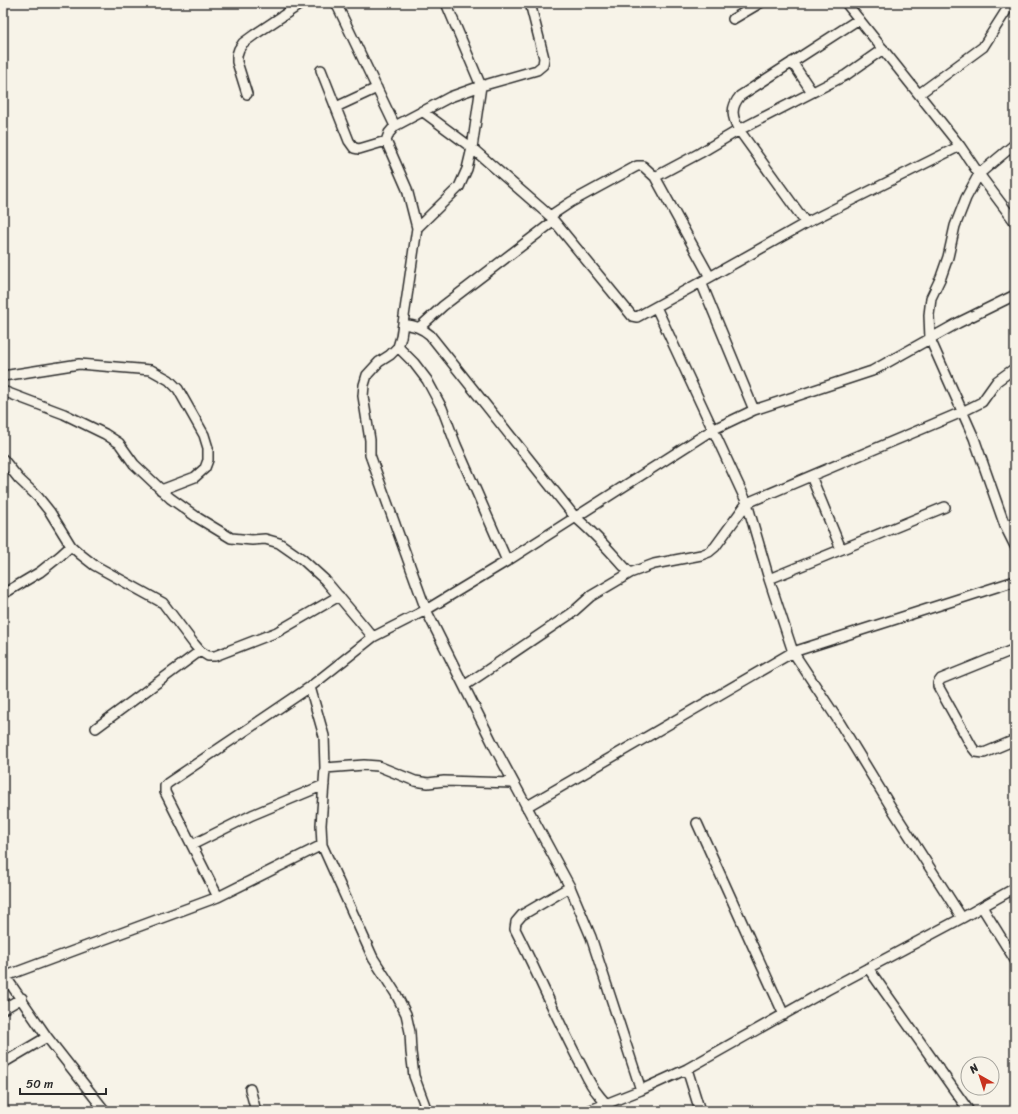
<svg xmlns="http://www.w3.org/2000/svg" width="1018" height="1114" viewBox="0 0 1018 1114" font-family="Sriracha,sans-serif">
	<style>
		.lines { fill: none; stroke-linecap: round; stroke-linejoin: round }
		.minor-casing { stroke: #2b2b2b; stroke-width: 12 }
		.minor { stroke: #f7f3e8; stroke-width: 9 }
	</style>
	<rect width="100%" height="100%" fill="#f7f3e8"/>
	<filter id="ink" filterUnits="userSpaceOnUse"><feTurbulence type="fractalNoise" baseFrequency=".025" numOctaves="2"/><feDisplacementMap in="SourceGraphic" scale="8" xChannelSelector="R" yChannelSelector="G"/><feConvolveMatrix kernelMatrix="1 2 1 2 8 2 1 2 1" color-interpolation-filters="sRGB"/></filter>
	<g filter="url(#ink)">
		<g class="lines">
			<g class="minor-casing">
				<path id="minor" d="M 336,3 L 395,126
					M 530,3 L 544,58 L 543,65 L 537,70 L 481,86 L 450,97 L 395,126 L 389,133 L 386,141 L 407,189 L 417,228 L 401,337 L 398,347 L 390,355 L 379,362 L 367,375 L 364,385 L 363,396 L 370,440 L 370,455 L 426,610 L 494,746 L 570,887 L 591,937 L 641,1090
					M 846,3 L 960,146 L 979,174 L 1015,222
					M 733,19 L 760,3
					M 792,62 L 812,92
					M 321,70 L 349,141 L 354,148 L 359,149 L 386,141
					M 247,94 L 237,62 L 237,55 L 239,49 L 243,43 L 254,35 L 302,3
					M 919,94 L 983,47 L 1011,3
					M 336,107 L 377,88
					M 422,111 L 472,148 L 550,216 L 632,316 L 637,317 L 701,282
					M 1015,144 L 979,174 L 966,198 L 955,226 L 948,257 L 941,277 L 931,298 L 929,315 L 930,339 L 974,438 L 1005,526 L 1015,546
					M 655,177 L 700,153 L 739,130 L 846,75 L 883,49
					M 550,216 L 571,202 L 637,166 L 643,166 L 655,177 L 710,277 L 701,282 L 754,410
					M 806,223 L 960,146
					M 417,228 L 459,187 L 467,169 L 472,148 L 481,86 L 446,3
					M 710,277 L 806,223 L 739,130 C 732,117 730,108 740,96 L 859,19
					M 656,307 L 747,503 L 769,579 L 793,652 L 838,720 L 891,807 L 962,918
					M 403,324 C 415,326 421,327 430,335 L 575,517 C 596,534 612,554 630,573
					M 420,327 L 443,306 L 554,221
					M 398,347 L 414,363 L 427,380 L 442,408 L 456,445 L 507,561
					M 3,376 L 79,364 L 151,370 L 169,380 L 178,389 L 204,435 L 208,448 L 208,460 L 205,468 L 195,477 L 161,490
					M 3,391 L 64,414 L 105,434 L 119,443 L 134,464 L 170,498 L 198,518 L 231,538 L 252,540 L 265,539 L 279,543 L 302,559 L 325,580 L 373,637
					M 3,459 L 19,479 L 38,497 L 50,512 L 71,546 L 80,554 L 94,565 L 163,603 L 194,644 L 200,651 L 208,656 L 215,656 L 277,632 L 339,596
					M 811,476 L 841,549
					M 1005,526 L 1015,522
					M 769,579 L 945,507
					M 3,594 L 40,572 L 60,556 L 71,546
					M 1015,649 L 941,679 L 938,683 L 938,686 L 972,747 L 976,752 L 984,753 L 1015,740
					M 464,686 L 572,613 L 591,596 L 630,573 L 654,564 L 701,555 L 709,552 L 715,547 L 747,503 L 962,412 L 982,402 L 997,381 L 1015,368
					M 310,687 L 324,736 L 325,768 L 321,825 L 322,845 L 373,958 L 396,994 L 406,1014 L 410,1032 L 411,1052 L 414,1076 L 427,1111
					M 96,728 L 200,651
					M 325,768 L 364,765 L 378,766 L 415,781 L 428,783 L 444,781 L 513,783
					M 526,807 L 793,652 L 1015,581
					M 697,823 L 784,1015
					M 192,845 L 252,815 L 324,785
					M 570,887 L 522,915 L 516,922 L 515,929 C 538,974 557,1020 581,1065 C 586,1075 590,1085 598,1094 C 603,1101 606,1102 610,1111
					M 218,897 L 165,792 L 165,786 L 168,783 L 310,687 L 373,637 L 426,610 L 507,561 L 712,430 L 754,410 L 872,371 L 958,323 L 1015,295
					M 982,907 L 1015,960
					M 868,968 L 969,1111
					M 3,973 L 47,1037 L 105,1111
					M 6,976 L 218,897 L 322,845
					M 3,1009 L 22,998
					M 3,1063 L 47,1037
					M 687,1069 L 700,1111
					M 250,1089 L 256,1111
					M 588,1111 L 641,1090 L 687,1069 L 827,990 L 962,918 L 1015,888"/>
			</g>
			<use href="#minor" class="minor"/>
		</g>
	</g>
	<rect width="1018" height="1114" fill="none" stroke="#f7f3e8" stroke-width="16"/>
	<rect x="8" y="8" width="1002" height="1098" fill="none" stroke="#2b2b2b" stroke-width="1.5" filter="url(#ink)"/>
	<g transform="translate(980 1076) rotate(321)"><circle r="19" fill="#f7f3e8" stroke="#a5a39c"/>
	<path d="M0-3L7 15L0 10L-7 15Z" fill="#c8321e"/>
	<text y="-6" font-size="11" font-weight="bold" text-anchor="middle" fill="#2b2b2b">N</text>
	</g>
	<path d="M20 1088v6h86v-6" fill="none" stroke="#2b2b2b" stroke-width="2"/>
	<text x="26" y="1088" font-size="12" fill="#2b2b2b" stroke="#f7f3e8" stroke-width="3" paint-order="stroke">50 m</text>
</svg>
